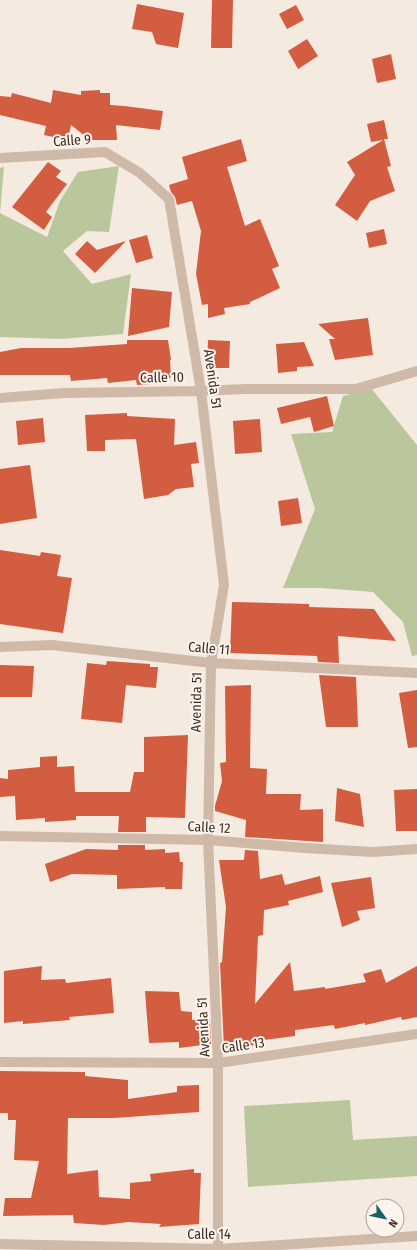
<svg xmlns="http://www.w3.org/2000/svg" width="417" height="1250" viewBox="0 0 417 1250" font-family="'Fira Sans Condensed',sans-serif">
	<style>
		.green { fill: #bac79c }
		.building { fill: #d25d40 }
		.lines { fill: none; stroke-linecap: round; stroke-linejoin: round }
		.minor { stroke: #cfb9a9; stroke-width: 10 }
		.labels { text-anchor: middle; stroke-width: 4; stroke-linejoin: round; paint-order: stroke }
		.street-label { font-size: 14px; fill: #3c2e29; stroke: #fcf4ec }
	</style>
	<rect width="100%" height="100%" fill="#f5eadf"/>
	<path class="green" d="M 119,166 L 109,232 L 87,231 L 63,251 L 92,284 L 131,274 L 123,334 L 60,339 L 0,337 L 0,168 L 4,167 L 0,213 L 47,237 L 60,201 L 78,172 Z
		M 371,388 L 417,445 L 417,655 L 412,656 L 403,622 L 373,592 L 321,588 L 283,588 L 315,509 L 291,434 L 332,432 L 343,396 Z
		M 350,1100 L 353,1140 L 417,1136 L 417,1176 L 248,1187 L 244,1106 Z"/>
	<path class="building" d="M 212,0 L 233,0 L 232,48 L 211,48 Z
		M 137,4 L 184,13 L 178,48 L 156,44 L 152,32 L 132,29 Z
		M 296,5 L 304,20 L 287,29 L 279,14 Z
		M 307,39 L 318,56 L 298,69 L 288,51 Z
		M 391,54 L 396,79 L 377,83 L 372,59 Z
		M 53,90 L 81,95 L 81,91 L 100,90 L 100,93 L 110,93 L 110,105 L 124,106 L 163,111 L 160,130 L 116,125 L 117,140 L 90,140 L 71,125 L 68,140 L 44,135 L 46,126 L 0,115 L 0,96 L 11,97 L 12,93 L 51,103 Z
		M 384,120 L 388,139 L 384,139 L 391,166 L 387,167 L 395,191 L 370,201 L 357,221 L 335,205 L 355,175 L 347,162 L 383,140 L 371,142 L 367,124 Z
		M 241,139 L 247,161 L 227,167 L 245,226 L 260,219 L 279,266 L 272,269 L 280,288 L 250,302 L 250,304 L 224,308 L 225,314 L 208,318 L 208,304 L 202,305 L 196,274 L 201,231 L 192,201 L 177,205 L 175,197 L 171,192 L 169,185 L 188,179 L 182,157 Z
		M 48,162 L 61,171 L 56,177 L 67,184 L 46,212 L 52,217 L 44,230 L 12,207 Z
		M 384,229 L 387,244 L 369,248 L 366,233 Z
		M 147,235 L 153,258 L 136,263 L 129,240 Z
		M 87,241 L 97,250 L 126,241 L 95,273 L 75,254 Z
		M 132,288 L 172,292 L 169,327 L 128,336 Z
		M 368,318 L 373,355 L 335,360 L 329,339 L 335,339 L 318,324 Z
		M 127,340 L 168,340 L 171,360 L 170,360 L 171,377 L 164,383 L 137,385 L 136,380 L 108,383 L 107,378 L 71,381 L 70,375 L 0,375 L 0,352 L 21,348 L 69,348 L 127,344 Z
		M 208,340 L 230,341 L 229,368 L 207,368 Z
		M 304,342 L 314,366 L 297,367 L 297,371 L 278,373 L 276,344 Z
		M 327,396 L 334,426 L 314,432 L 310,417 L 281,424 L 277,408 Z
		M 127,413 L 127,416 L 175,419 L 174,445 L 196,442 L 199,463 L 191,464 L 194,487 L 176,489 L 168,495 L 144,499 L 136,439 L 105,440 L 105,451 L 87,451 L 85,415 Z
		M 43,418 L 45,442 L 18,445 L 16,421 Z
		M 260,419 L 262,452 L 235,454 L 233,421 Z
		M 30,465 L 37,518 L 0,524 L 0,469 Z
		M 298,498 L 302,523 L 281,526 L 278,501 Z
		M 0,550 L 40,556 L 41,552 L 61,555 L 57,576 L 72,578 L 63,633 L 0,624 Z
		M 232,602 L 309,604 L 309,607 L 374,609 L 396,641 L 338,636 L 339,663 L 318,662 L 317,656 L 230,653 Z
		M 107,661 L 150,664 L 150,667 L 158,667 L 156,688 L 126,685 L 122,723 L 81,719 L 87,663 L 106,665 Z
		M 0,665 L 34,666 L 32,697 L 0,697 Z
		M 319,675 L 356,677 L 358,727 L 326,727 Z
		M 251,685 L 250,768 L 267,769 L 266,794 L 301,794 L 300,810 L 323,809 L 323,842 L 245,837 L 246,820 L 215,811 L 215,806 L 222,781 L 220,763 L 226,762 L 225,686 Z
		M 417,690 L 417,747 L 408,748 L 399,693 Z
		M 188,735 L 185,818 L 146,817 L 146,832 L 118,832 L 119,816 L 76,816 L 76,820 L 45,822 L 45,818 L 16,820 L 15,796 L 0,797 L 0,778 L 8,779 L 8,770 L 40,767 L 40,757 L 57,756 L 57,767 L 74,766 L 75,792 L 130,792 L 134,772 L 144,772 L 144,737 Z
		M 337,788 L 360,794 L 364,827 L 335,821 Z
		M 417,789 L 417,831 L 396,831 L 394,790 Z
		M 118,845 L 145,845 L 145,850 L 165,849 L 165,853 L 179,852 L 180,862 L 183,862 L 182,889 L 165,889 L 165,887 L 117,889 L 117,875 L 72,874 L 50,882 L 45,864 L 86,849 L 118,850 Z
		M 245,850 L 258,851 L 260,879 L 282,874 L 285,885 L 320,876 L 323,892 L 288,901 L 289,905 L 264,910 L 263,935 L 258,936 L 255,1004 L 290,962 L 294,991 L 325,987 L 325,989 L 366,982 L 363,974 L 381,969 L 386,983 L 417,966 L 417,1017 L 402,1020 L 401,1017 L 365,1025 L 365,1023 L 335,1029 L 334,1025 L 295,1030 L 295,1036 L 256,1041 L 257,1045 L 224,1048 L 220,963 L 222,962 L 226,907 L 219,860 L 244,860 Z
		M 371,877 L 375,908 L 357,911 L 360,920 L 342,927 L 331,883 Z
		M 42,966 L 41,980 L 65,979 L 66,983 L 111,978 L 114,1013 L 69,1017 L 70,1020 L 23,1024 L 23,1021 L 4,1023 L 4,971 Z
		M 145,991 L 179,992 L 181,1011 L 192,1012 L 192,1020 L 210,1019 L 211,1044 L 179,1048 L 179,1042 L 149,1043 Z
		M 0,1071 L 85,1072 L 85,1076 L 128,1080 L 128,1099 L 177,1092 L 177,1086 L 199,1085 L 199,1112 L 114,1118 L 68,1118 L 67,1174 L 98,1170 L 99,1197 L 130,1199 L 130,1183 L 151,1181 L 150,1174 L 194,1169 L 194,1173 L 201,1173 L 199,1224 L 159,1227 L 161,1224 L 128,1222 L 104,1225 L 74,1223 L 73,1215 L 3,1216 L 5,1198 L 31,1198 L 39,1161 L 14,1160 L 16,1120 L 8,1120 L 8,1113 L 0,1113 Z"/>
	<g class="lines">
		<path class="minor" d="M 0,158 L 105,152 L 140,173 L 169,199 L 201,391 L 224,585 L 211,663 L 208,840 L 218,1063 L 218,1250
			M 0,398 L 64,393 L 201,391 L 246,389 L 356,389 L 417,371
			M 0,647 L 52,645 L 211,663 L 417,673
			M 0,836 L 208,840 L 305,848 L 373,852 L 417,849
			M 0,1062 L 218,1063 L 417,1034
			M 0,1244 L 218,1249 L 417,1236"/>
	</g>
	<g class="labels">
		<g class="street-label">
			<text transform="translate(72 140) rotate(-4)" y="5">Calle 9</text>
			<text transform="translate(162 377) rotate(-1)" y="5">Calle 10</text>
			<text transform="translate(213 379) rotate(82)" y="5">Avenida 51</text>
			<text transform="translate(209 648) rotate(5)" y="5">Calle 11</text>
			<text transform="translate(196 702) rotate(-89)" y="5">Avenida 51</text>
			<text transform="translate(209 827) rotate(3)" y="5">Calle 12</text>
			<text transform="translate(203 1027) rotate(-93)" y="5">Avenida 51</text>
			<text transform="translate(243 1045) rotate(-8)" y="5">Calle 13</text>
			<text x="209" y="1239">Calle 14</text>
		</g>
	</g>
	<g transform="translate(385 1218) rotate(123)"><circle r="19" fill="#fcf4ec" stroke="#afa59e"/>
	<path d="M0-3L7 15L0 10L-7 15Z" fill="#1a6162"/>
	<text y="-6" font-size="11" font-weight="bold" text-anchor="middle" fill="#3c2e29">N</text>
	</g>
</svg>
